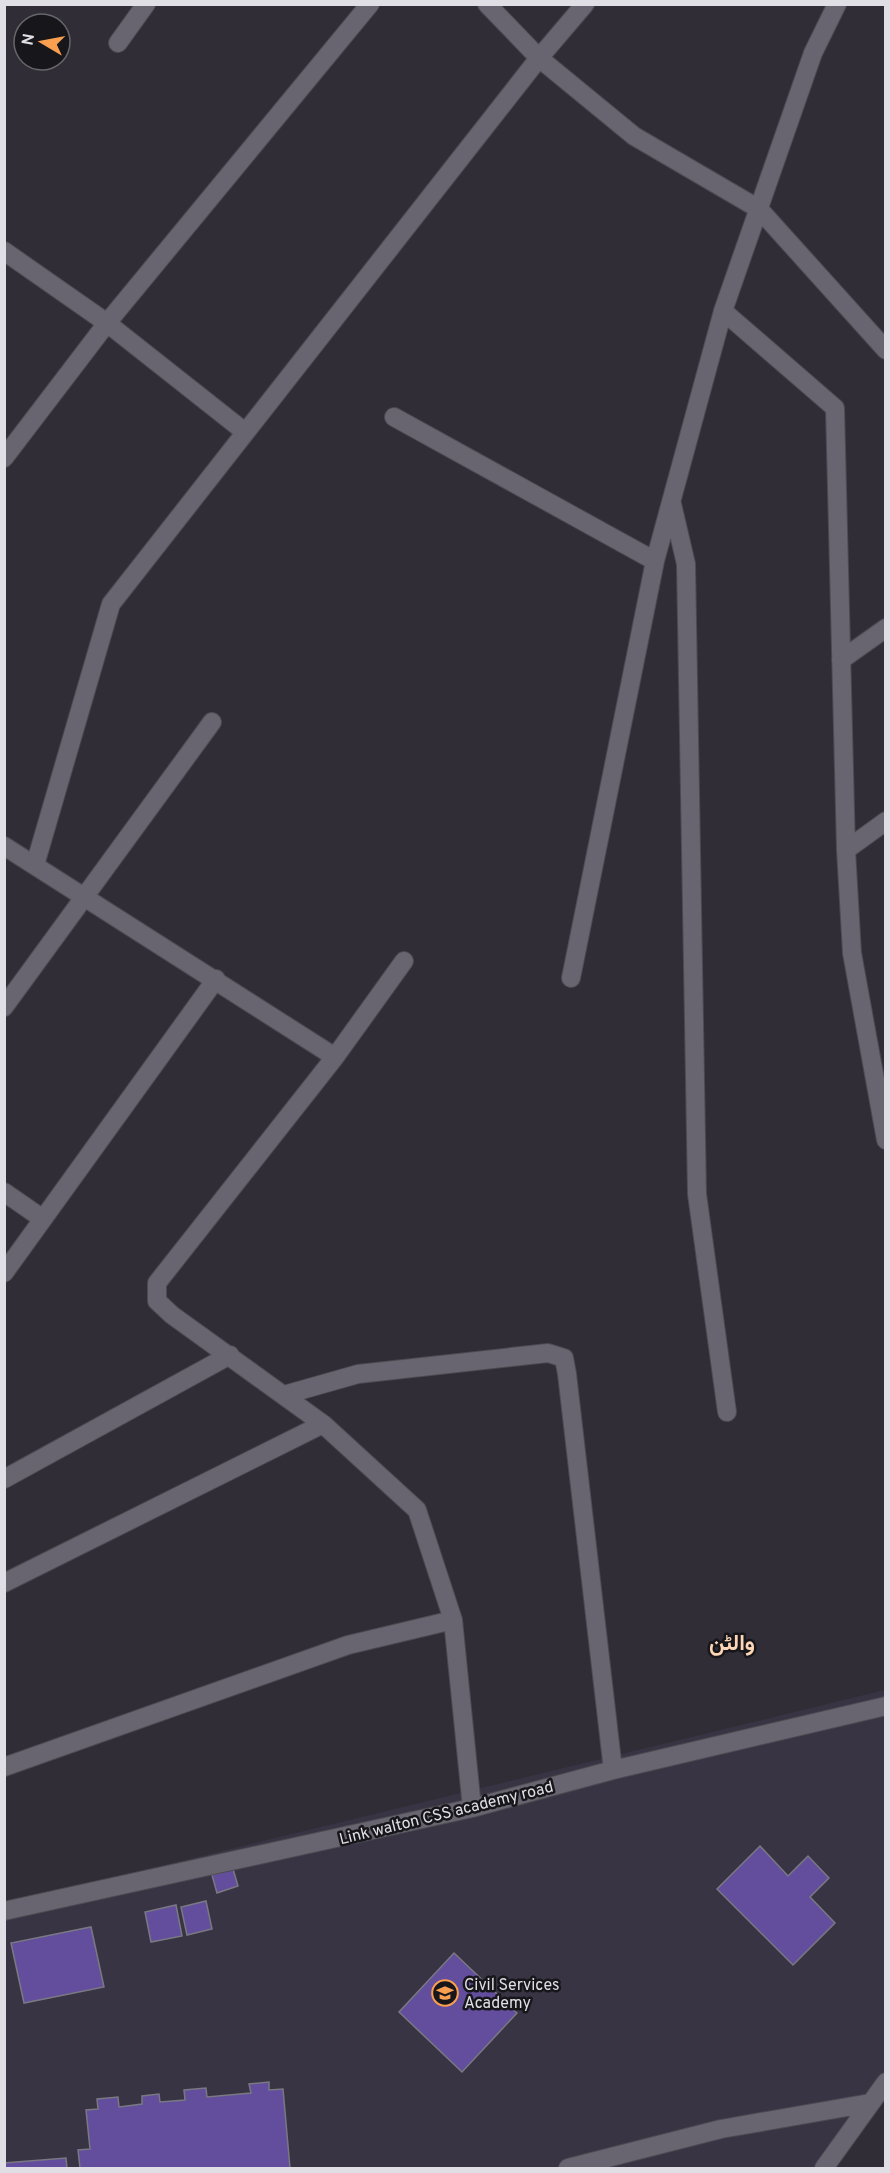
<svg xmlns="http://www.w3.org/2000/svg" width="890" height="2173" viewBox="0 0 890 2173" font-family="Overpass,Vazirmatn,sans-serif">
	<style>
		.built { fill: #393443 }
		.building { fill: #624e9d; stroke: #7a7883; stroke-width: 1.5 }
		.lines { fill: none; stroke-linecap: round; stroke-linejoin: round }
		.minor-casing { stroke: #4c4a51; stroke-width: 20 }
		.minor { stroke: #686570; stroke-width: 18 }
		.labels { text-anchor: middle; stroke-width: 5; stroke-linejoin: round; paint-order: stroke }
		.street-label { font-size: 16px; fill: #e0dfe5; stroke: #17161a }
		.poi-label { font-size: 16px; fill: #e0dfe5; stroke: #17161a; text-anchor: start }
		.district-label { font-size: 22px; font-weight: bold; fill: #fdd5b7; stroke: #17161a }
	</style>
	<rect width="100%" height="100%" fill="#302d36"/>
	<path class="built" d="M 885,1690 L 885,2081 L 823,2168 L 5,2168 L 4,1904 Z"/>
	<path class="building" d="M 760,1846 L 788,1876 L 808,1856 L 829,1878 L 810,1897 L 835,1923 L 793,1965 L 717,1889 Z
		M 233,1869 L 238,1886 L 217,1893 L 212,1875 Z
		M 206,1901 L 212,1929 L 187,1935 L 181,1907 Z
		M 176,1905 L 182,1936 L 151,1942 L 145,1912 Z
		M 91,1927 L 104,1987 L 24,2003 L 11,1943 Z
		M 454,1953 L 517,2013 L 462,2072 L 399,2012 Z
		M 269,2082 L 269,2090 L 283,2089 L 290,2168 L 80,2168 L 78,2150 L 90,2149 L 86,2110 L 98,2109 L 97,2099 L 118,2097 L 119,2107 L 142,2104 L 142,2096 L 159,2094 L 160,2102 L 185,2100 L 184,2090 L 206,2088 L 207,2097 L 251,2093 L 249,2084 Z
		M 66,2158 L 67,2168 L 4,2168 L 4,2163 Z"/>
	<g class="lines">
		<g class="minor-casing">
			<path id="minor" d="M 487,4 L 539,58 L 634,136 L 759,209 L 886,350
				M 118,43 L 146,4
				M 4,251 L 107,323 L 245,432
				M 723,311 L 835,408 L 846,850 L 852,953 L 886,1140
				M 394,417 L 655,561
				M 4,458 L 107,323 L 370,4
				M 672,504 L 686,564 L 697,1194 L 727,1412
				M 841,660 L 886,628
				M 4,846 L 335,1057
				M 846,850 L 886,821
				M 35,865 L 111,604 L 539,58 L 585,4
				M 404,961 L 335,1057 L 157,1283 L 157,1301 L 172,1315 L 323,1424 L 417,1510 L 453,1620 L 472,1808
				M 571,978 L 655,561 L 723,311 L 813,53 L 837,4
				M 4,1007 L 212,722
				M 4,1192 L 43,1219
				M 4,1273 L 216,979
				M 284,1395 L 358,1374 L 548,1353 L 564,1358 L 567,1374 L 613,1770
				M 4,1479 L 230,1355
				M 4,1583 L 323,1424
				M 4,1767 L 348,1645 L 453,1620
				M 4,1911 L 472,1808 L 613,1770 L 886,1706
				M 568,2168 L 721,2129 L 870,2103
				M 824,2168 L 886,2082"/>
		</g>
		<use href="#minor" class="minor"/>
	</g>
	<defs>
		<g id="university-ring" transform="scale(1.35)"><circle r="9.5" fill="#17161a" stroke="#fa9f4f" stroke-width="1.5"/><path d="M0-5L7-2L0 1L-7-2ZM-4 1L0 2.5L4 1V4Q0 6-4 4Z" fill="#fa9f4f"/></g>
	</defs>
	<g fill-rule="evenodd">
		<use href="#university-ring" x="445" y="1993"/>
	</g>
	<g class="labels">
		<g class="street-label">
			<text transform="translate(446 1812) rotate(-14)" y="6">Link walton CSS academy road</text>
		</g>
		<g class="poi-label">
			<text x="464" y="1990">Civil Services<tspan x="464" dy="18">Academy</tspan></text>
		</g>
		<g class="district-label">
			<text x="732" y="1650">والٹن</text>
		</g>
	</g>
	<rect width="890" height="2173" fill="none" stroke="#e0dfe5" stroke-width="12"/>
	<g transform="translate(42 42) rotate(280)"><circle r="28" fill="#17161a" stroke="#67666b" stroke-width="1.5"/>
	<path d="M0-4.5L10 22L0 15L-10 22Z" fill="#fa9f4f"/>
	<text y="-9" font-size="16" font-weight="bold" text-anchor="middle" fill="#e0dfe5">N</text>
	</g>
</svg>
